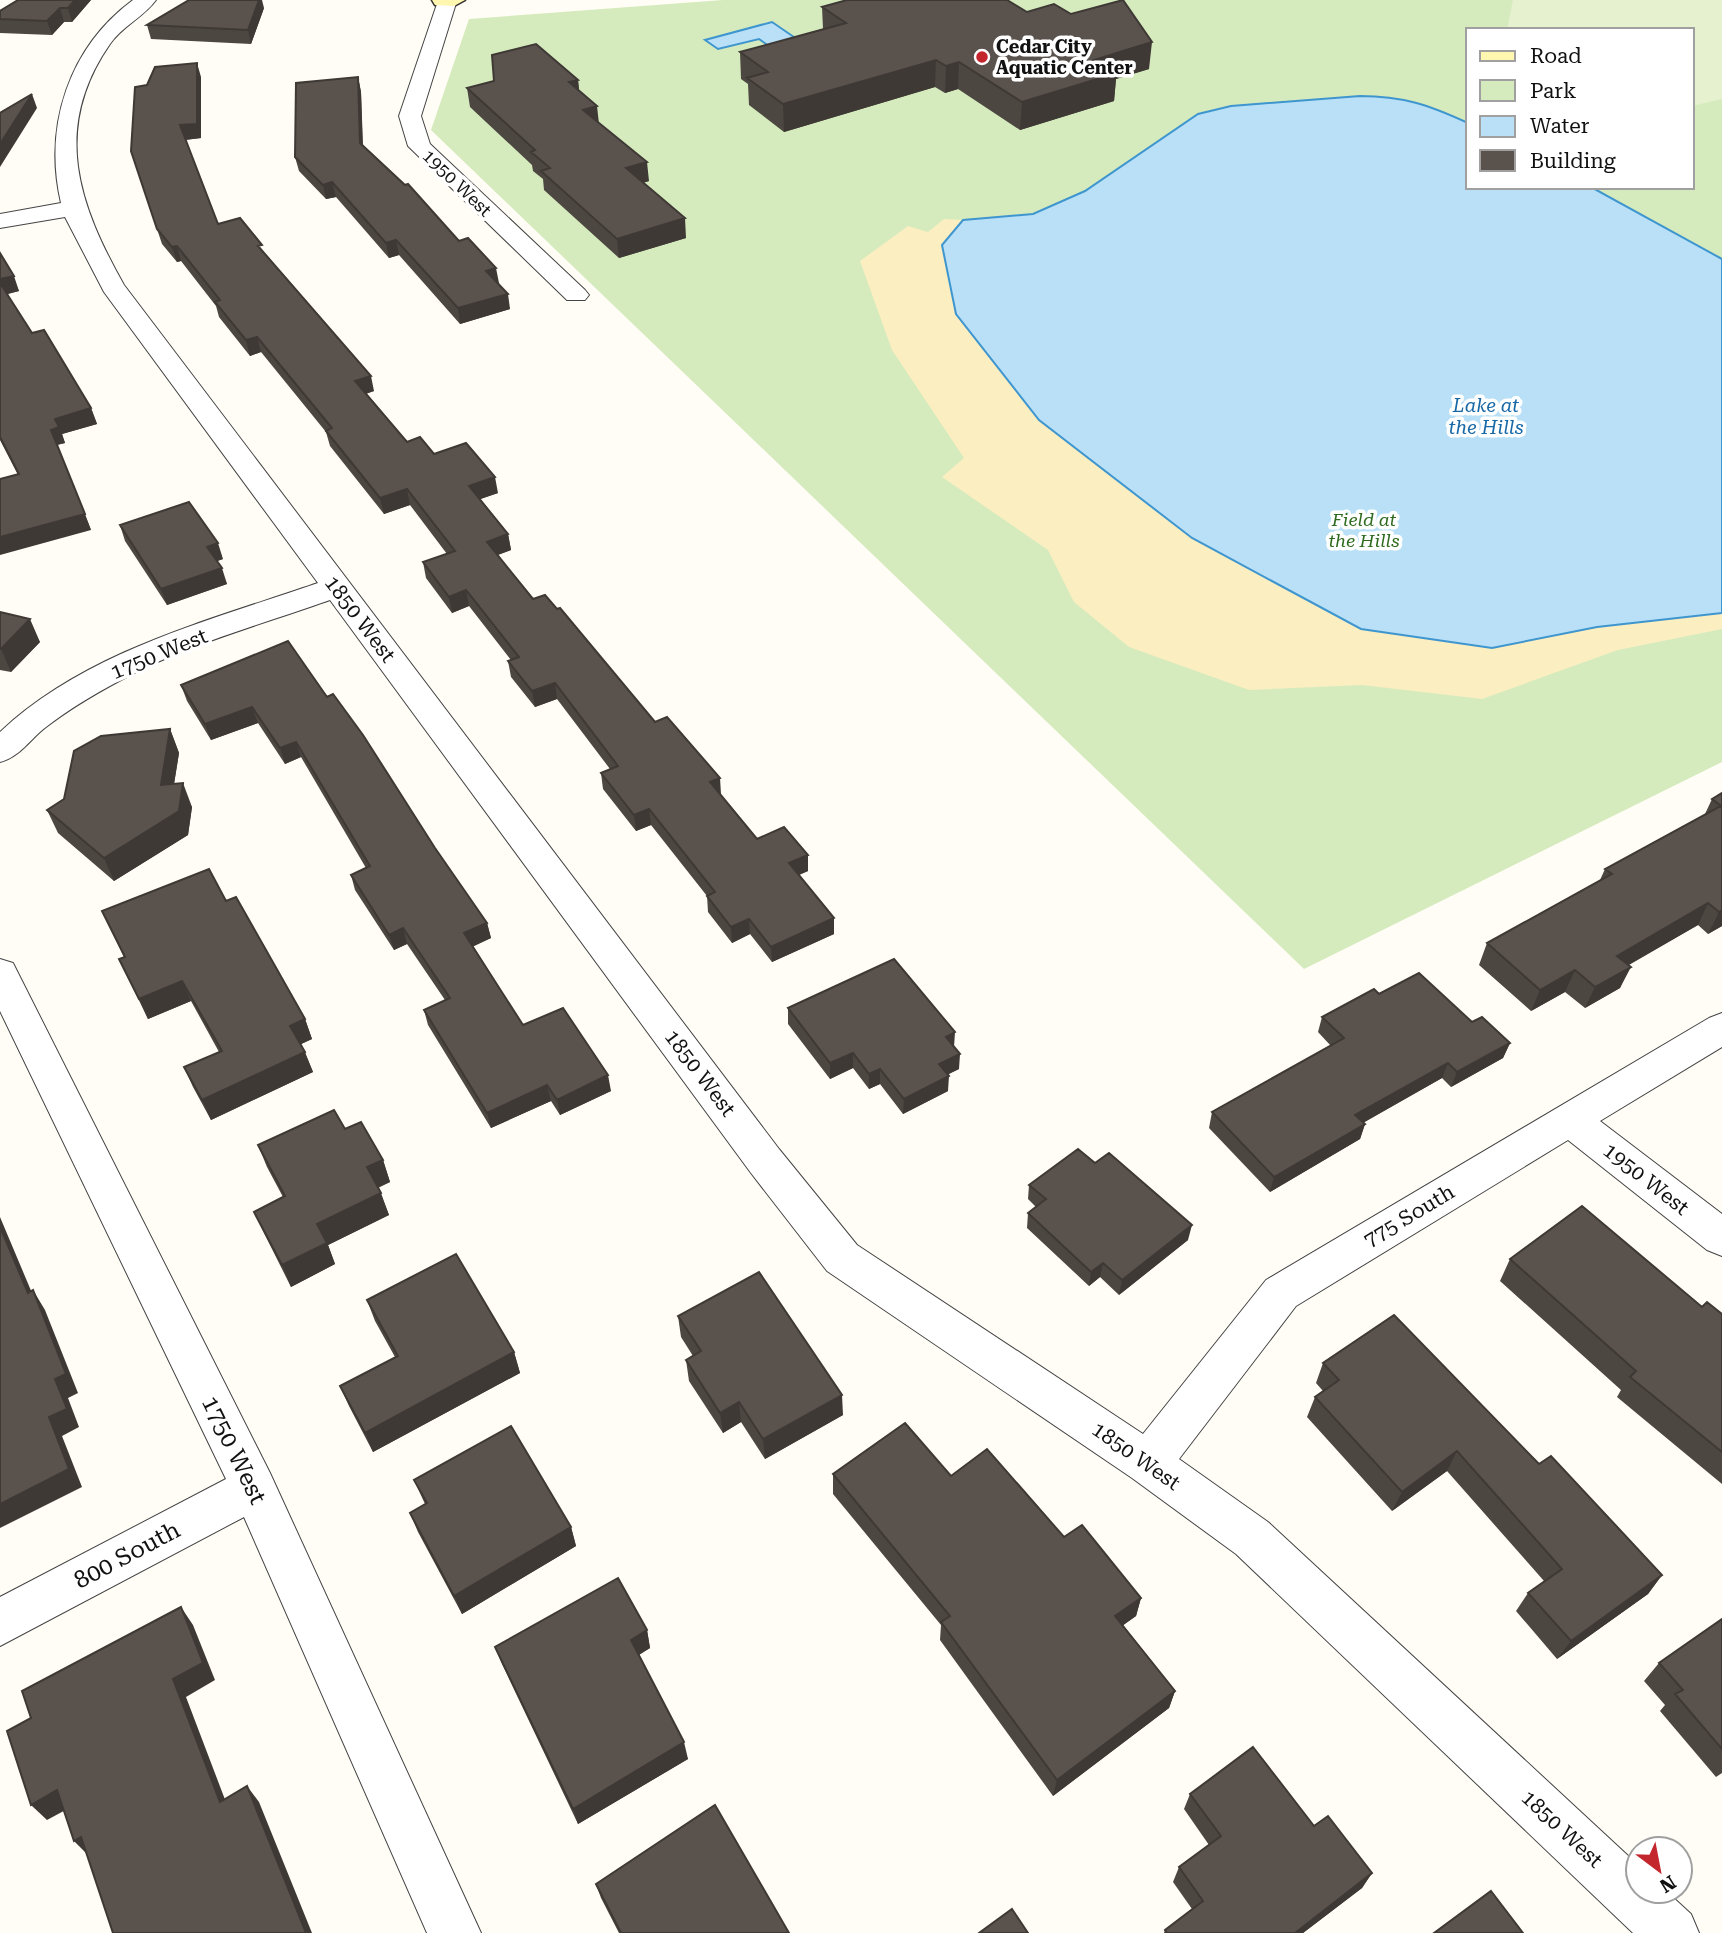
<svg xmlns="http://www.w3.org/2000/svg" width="1722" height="1933" viewBox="0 0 1722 1933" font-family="'Roboto Serif',serif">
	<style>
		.green { fill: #d5ebbd; fill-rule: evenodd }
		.sand { fill: #fbeec1 }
		.pitch { fill: #e6f2cf }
		.water { fill: #b9e0f7; stroke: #3f96cf; stroke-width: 2 }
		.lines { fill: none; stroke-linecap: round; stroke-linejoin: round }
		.street-casing { stroke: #444; stroke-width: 2 }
		.secondary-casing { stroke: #333; stroke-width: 3 }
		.street { fill: #fff; fill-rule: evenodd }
		.secondary { fill: #fff6b0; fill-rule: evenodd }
		.wall { fill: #4d4742 }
		.shaded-wall { fill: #3f3936 }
		.building { fill: #5a524d; stroke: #3f3936; stroke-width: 2 }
		.poi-dot { fill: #c4262e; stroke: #fff; stroke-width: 2.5 }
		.labels { text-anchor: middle; stroke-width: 7; stroke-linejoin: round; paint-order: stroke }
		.far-poi-label { font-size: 18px; font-weight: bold; fill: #111; stroke: #fff; text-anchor: start }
		.far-street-label { font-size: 18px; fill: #111; stroke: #fff }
		.far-park-label { font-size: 18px; font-style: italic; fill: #2f6b1f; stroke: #fff }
		.far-water-label { font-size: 19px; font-style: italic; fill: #1768a6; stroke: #fff }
		.street-label { font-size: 21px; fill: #111; stroke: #fff }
		.near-street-label { font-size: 24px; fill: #111; stroke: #fff }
	</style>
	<rect width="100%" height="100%" fill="#fffdf5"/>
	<path class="green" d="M 723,0 L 1722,0 L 1722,762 L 1304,969 L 431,130 L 469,19 ZM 1468,30 L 1692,30 L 1692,187 L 1468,187 Z"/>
	<path class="sand" d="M 944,219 L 963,220 L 942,245 L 1492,648 L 1597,627 L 1722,613 L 1722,629 L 1618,650 L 1482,699 L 1362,685 L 1249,690 L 1129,647 L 1074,602 L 1048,550 L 942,477 L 964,458 L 892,350 L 860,261 L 908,226 L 928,232 Z"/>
	<path class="pitch" d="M 1513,0 L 1722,0 L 1722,99 L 1692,106 L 1692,30 L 1507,30 Z"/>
	<path class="water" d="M 772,22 L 807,46 L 773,49 L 759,39 L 718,49 L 705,40 Z
		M 1360,96 C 1403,96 1429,105 1468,123 L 1468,187 L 1591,187 L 1722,259 L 1722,613 L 1597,627 L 1492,648 L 1361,629 L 1192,538 L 1039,420 L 956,314 L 942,245 L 963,220 L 1033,214 L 1085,191 L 1198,114 L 1231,106 Z"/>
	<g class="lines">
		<g class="street-casing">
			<path id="street" d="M 133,0 L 156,0 C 144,17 122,26 110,44 C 51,129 79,205 124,285 L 779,1149 L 857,1245 L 1143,1434 L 1266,1280 L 1709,1018 L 1722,1013 L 1722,1047 L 1600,1121 L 1722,1214 L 1722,1256 L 1707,1250 L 1568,1140 L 1296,1306 L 1179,1459 L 1268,1522 L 1638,1865 L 1638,1891 L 1666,1891 L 1691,1914 L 1699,1933 L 1633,1933 L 1236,1554 L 1132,1478 L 827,1271 L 751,1173 L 330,600 C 260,625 185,645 119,681 C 93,695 69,709 46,727 C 30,739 20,757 0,762 L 0,732 C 86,651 208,621 318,583 L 104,292 L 65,217 L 0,228 L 0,214 L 61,203 C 43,126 69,47 133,0 Z
				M 457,0 L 421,116 L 430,144 L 585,290 L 589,295 L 585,300 L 567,300 L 408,146 L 399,116 L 438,1 Z
				M 0,959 L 13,963 L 18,973 L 270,1473 L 481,1933 L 427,1933 L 244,1517 L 0,1646 L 0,1597 L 226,1479 L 0,1011 Z"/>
		</g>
		<g class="secondary-casing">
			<path id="secondary" d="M 432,0 L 465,0 L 454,6 L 435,5 Z"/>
		</g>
		<use href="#street" class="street"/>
		<use href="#secondary" class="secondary"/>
	</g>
	<path class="wall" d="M 18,0 L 91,0 L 72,22 L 64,22 L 52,35 L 0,33 L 0,11 Z
		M 822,7 L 1027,12 L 1149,69 L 1116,79 L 1114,101 L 1020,130 L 958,89 L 945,93 L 935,87 L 784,132 L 749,105 L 748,84 L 741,79 L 740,52 L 823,29 Z
		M 264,8 L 251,44 L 151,39 L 147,25 Z
		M 201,77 L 201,138 L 185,140 L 218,224 L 264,253 L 374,391 L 366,394 L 407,442 L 434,454 L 498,493 L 480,499 L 508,534 L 511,550 L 497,555 L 533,599 L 655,722 L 721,794 L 720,794 L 757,839 L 808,871 L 799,875 L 834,934 L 772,962 L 750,934 L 732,943 L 708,912 L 707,896 L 651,825 L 636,831 L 603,789 L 601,773 L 610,769 L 557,699 L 535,707 L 511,677 L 508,661 L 511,660 L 469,606 L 452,613 L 426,578 L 423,562 L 447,554 L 410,505 L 384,514 L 330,446 L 326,432 L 261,352 L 250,356 L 219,317 L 216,306 L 181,261 L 177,262 L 162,244 L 136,166 L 147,85 Z
		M 358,77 L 361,92 L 363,145 L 499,283 L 510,309 L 460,324 L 399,255 L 389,258 L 336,197 L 326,199 L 299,171 L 295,157 Z
		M 578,80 L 579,91 L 599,123 L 649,181 L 643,183 L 686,238 L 619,258 L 544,190 L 543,179 L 533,171 L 532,165 L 470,107 L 467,88 Z
		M 0,253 L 19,291 L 7,294 L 32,333 L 91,408 L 97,424 L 62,434 L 65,443 L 57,445 L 91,530 L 18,475 L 0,440 Z
		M 120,525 L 223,559 L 217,561 L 227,584 L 167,605 L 125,541 Z
		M 0,612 L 40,642 L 11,672 L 0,670 Z
		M 288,641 L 487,923 L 491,938 L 473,946 L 523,1025 L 611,1091 L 560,1115 L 551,1101 L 491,1128 L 428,1025 L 424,1010 L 445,1000 L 407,944 L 394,950 L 355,890 L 351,875 L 366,868 L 301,757 L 285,764 L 258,723 L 211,740 L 187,701 L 181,685 Z
		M 170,729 L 179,753 L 174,784 L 192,807 L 188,835 L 114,881 L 58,833 L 47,810 L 64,799 Z
		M 1722,793 L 1722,926 L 1708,934 L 1698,925 L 1629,965 L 1620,988 L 1585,1008 L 1565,992 L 1531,1011 L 1479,965 L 1487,943 L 1600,880 L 1605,869 L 1705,814 L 1712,799 Z
		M 226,901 L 305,1019 L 312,1039 L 301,1044 L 313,1072 L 211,1120 L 193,1087 L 184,1067 L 219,1052 L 191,1001 L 148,1019 L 119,959 L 124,957 L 102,911 Z
		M 1379,994 L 1472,1022 L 1510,1043 L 1503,1058 L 1451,1087 L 1442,1078 L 1363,1123 L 1365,1124 L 1360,1139 L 1270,1192 L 1209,1128 L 1212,1112 L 1331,1046 L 1318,1032 L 1322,1017 Z
		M 788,1008 L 954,1047 L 959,1069 L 948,1074 L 948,1091 L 903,1114 L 880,1084 L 869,1089 L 853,1068 L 830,1079 L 788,1024 Z
		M 345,1129 L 383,1160 L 390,1182 L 378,1188 L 389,1215 L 328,1245 L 335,1264 L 291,1287 L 264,1233 L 254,1212 L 283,1197 L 267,1167 L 258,1145 Z
		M 1095,1163 L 1188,1240 L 1119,1295 L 1100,1277 L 1089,1286 L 1027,1228 L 1028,1213 L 1036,1207 L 1028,1199 L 1029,1185 Z
		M 1510,1259 L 1702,1307 L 1722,1314 L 1722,1484 L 1617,1397 L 1621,1390 L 1500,1281 Z
		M 367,1300 L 514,1352 L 520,1373 L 373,1452 L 349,1406 L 340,1386 L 395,1357 L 375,1321 Z
		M 678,1316 L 843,1415 L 765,1459 L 741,1422 L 723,1433 L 689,1381 L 686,1360 L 693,1356 L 681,1337 Z
		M 1323,1363 L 1539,1464 L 1662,1575 L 1648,1594 L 1557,1659 L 1516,1611 L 1528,1593 L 1544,1581 L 1447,1471 L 1392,1511 L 1307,1417 L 1315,1397 L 1323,1391 L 1316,1383 Z
		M 833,1474 L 951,1476 L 1141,1598 L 1136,1616 L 1123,1625 L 1175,1691 L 1169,1708 L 1053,1796 L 940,1640 L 941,1625 L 833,1494 Z
		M 414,1480 L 571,1527 L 576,1546 L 462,1614 L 418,1532 L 410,1513 L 425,1504 Z
		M 1722,1619 L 1722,1773 L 1716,1777 L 1660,1711 L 1665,1705 L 1644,1681 L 1659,1663 Z
		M 647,1630 L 650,1648 L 639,1655 L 688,1759 L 578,1824 L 502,1664 L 495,1647 Z
		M 1190,1794 L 1314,1826 L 1372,1873 L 1362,1888 L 1303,1933 L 1164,1933 L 1165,1930 L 1192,1909 L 1173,1882 L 1179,1867 L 1209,1845 L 1184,1809 Z
		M 596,1884 L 789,1933 L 619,1933 L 601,1898 Z"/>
	<path class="shaded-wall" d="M 75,0 L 91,0 L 72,22 L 68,8 Z
		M 259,0 L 262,0 L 264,8 L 251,44 L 248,30 Z
		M 60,8 L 64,22 L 52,35 L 47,21 Z
		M 1152,42 L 1149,69 L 1116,79 L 1114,101 L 1020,130 L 1022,102 L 1094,60 Z
		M 936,60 L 935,87 L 784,132 L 783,104 Z
		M 959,62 L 958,89 L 945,93 L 946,66 Z
		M 197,63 L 201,77 L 201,138 L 184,140 L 180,125 Z
		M 358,77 L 361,92 L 363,158 L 360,143 Z
		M 578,80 L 580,98 L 569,82 Z
		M 32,94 L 37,108 L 0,167 L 0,144 Z
		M 597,106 L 599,124 L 583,110 Z
		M 647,162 L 649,181 L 628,187 L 626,168 Z
		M 332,182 L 336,197 L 326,199 L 323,185 Z
		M 685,218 L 686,238 L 619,258 L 617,239 Z
		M 396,240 L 399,255 L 389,258 L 386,243 Z
		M 177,246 L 181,261 L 177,262 L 172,247 Z
		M 496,268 L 499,283 L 489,286 L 486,271 Z
		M 14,276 L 19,291 L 4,295 L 0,285 L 0,279 Z
		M 508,294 L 510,309 L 460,324 L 458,308 Z
		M 257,337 L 261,352 L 250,356 L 246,340 Z
		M 371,376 L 374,391 L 358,396 L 355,381 Z
		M 91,408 L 97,424 L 62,434 L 65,443 L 56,445 L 51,430 L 55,419 Z
		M 495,477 L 498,493 L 472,502 L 469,486 Z
		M 407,489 L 410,505 L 384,514 L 380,498 Z
		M 85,514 L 91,530 L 0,555 L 0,537 Z
		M 508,534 L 511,550 L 490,558 L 487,542 Z
		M 218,543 L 223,559 L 212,563 L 207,547 Z
		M 222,568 L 227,584 L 167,605 L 161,589 Z
		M 466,590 L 469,606 L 452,613 L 449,597 Z
		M 30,619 L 40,642 L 11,672 L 1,649 Z
		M 555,683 L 557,699 L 535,707 L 532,691 Z
		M 252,707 L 258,723 L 211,740 L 205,724 Z
		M 170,729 L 179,753 L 170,809 L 161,785 Z
		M 296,742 L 301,757 L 285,764 L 280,748 Z
		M 720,778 L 721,794 L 711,798 L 710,782 Z
		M 183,783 L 192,807 L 188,835 L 114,881 L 104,858 Z
		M 649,809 L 651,825 L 636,831 L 634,815 Z
		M 808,855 L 808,871 L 789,879 L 789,863 Z
		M 1708,903 L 1698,925 L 1607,977 L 1617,956 Z
		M 1722,910 L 1722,926 L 1708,934 L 1719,912 Z
		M 834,918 L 834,934 L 772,962 L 771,947 Z
		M 749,919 L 750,934 L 732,943 L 731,927 Z
		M 487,923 L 491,938 L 468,949 L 464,933 Z
		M 403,928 L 407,944 L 394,950 L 389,935 Z
		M 1631,967 L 1620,988 L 1585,1008 L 1595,987 Z
		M 1575,970 L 1565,992 L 1531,1011 L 1540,990 Z
		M 182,981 L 191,1001 L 148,1019 L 139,999 Z
		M 305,1019 L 312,1039 L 297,1046 L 290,1026 Z
		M 955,1032 L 954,1047 L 946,1037 Z
		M 1510,1043 L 1503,1058 L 1451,1087 L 1457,1072 Z
		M 305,1052 L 313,1072 L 211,1120 L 202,1100 Z
		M 853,1053 L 853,1068 L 830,1079 L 830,1063 Z
		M 960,1054 L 959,1069 L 939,1079 L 939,1064 Z
		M 1448,1063 L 1442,1078 L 1350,1130 L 1355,1115 Z
		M 880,1069 L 880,1084 L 869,1089 L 869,1074 Z
		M 608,1075 L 611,1091 L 560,1115 L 557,1100 Z
		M 949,1076 L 948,1091 L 903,1114 L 904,1099 Z
		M 547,1085 L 551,1101 L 491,1128 L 487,1113 Z
		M 1365,1124 L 1360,1139 L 1270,1192 L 1274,1177 Z
		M 383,1160 L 390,1182 L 374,1189 L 367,1167 Z
		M 381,1193 L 389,1215 L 328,1245 L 335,1264 L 291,1287 L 282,1265 L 317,1224 Z
		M 0,1217 L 40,1312 L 28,1293 L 0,1227 Z
		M 1192,1225 L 1188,1240 L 1119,1295 L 1122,1280 Z
		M 1103,1263 L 1100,1277 L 1089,1286 L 1091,1272 Z
		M 33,1290 L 45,1310 L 78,1393 L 68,1398 L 79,1427 L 62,1436 L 82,1487 L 0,1528 L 0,1504 L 49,1417 L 55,1379 Z
		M 514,1352 L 520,1373 L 373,1452 L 365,1433 Z
		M 842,1395 L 843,1415 L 765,1459 L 763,1439 Z
		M 739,1402 L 741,1422 L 723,1433 L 720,1413 Z
		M 1457,1451 L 1447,1471 L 1392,1511 L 1402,1492 Z
		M 571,1527 L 576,1546 L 462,1614 L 454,1596 Z
		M 1662,1575 L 1648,1594 L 1557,1659 L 1571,1641 Z
		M 1141,1598 L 1136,1616 L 1111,1634 L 1115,1616 Z
		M 181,1607 L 193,1625 L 215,1680 L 186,1697 L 232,1818 L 220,1802 L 173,1679 Z
		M 647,1630 L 650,1648 L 635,1657 L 631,1640 Z
		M 1175,1691 L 1169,1708 L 1053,1796 L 1057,1780 Z
		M 684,1742 L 688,1759 L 578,1824 L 573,1809 Z
		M 247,1786 L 259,1802 L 312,1933 L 306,1933 Z
		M 57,1790 L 73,1806 L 47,1820 L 31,1805 Z
		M 81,1837 L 89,1856 L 74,1841 Z
		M 1372,1873 L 1362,1888 L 1303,1933 L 1295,1933 Z"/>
	<path class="building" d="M 18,0 L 75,0 L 68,8 L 60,8 L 47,21 L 0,19 L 0,11 Z
		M 189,0 L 259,0 L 248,30 L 147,25 Z
		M 847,0 L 1007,0 L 1027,12 L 1054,4 L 1071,14 L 1123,0 L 1152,42 L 1094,60 L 1117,73 L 1022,102 L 959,62 L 946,66 L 936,60 L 783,104 L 747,78 L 768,72 L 740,52 L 846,23 L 822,7 Z
		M 536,44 L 578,80 L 569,82 L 597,106 L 583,110 L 647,162 L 626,168 L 685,218 L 617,239 L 541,171 L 550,168 L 531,152 L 535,150 L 467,88 L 494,81 L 492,55 Z
		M 197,63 L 197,124 L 180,125 L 218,224 L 240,218 L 262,245 L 258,246 L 371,376 L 355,381 L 407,442 L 420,437 L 434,454 L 466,443 L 495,477 L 469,486 L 508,534 L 487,542 L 533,599 L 545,595 L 557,609 L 560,608 L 655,722 L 667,717 L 720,778 L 710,782 L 757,839 L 784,827 L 808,855 L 789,863 L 834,918 L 771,947 L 749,919 L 731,927 L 707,896 L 715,892 L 649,809 L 634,815 L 601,773 L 618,766 L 555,683 L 532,691 L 508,661 L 519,657 L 466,590 L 449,597 L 423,562 L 455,551 L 407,489 L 380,498 L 326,431 L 332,428 L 257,337 L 246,340 L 215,302 L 220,300 L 177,246 L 172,247 L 157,229 L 131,151 L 135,87 L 147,85 L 155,67 Z
		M 358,77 L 360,143 L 405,185 L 408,184 L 459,241 L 468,238 L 496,268 L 486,271 L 508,294 L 458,308 L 396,240 L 386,243 L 332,182 L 323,185 L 295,157 L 296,83 Z
		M 32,94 L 0,144 L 0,113 Z
		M 0,253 L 14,276 L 0,279 Z
		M 0,283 L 32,333 L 44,330 L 91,408 L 55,419 L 59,427 L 51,430 L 85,514 L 0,537 L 0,479 L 19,474 L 0,437 Z
		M 189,502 L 218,543 L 207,547 L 222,568 L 161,589 L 120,525 Z
		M 0,612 L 30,619 L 1,649 L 0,649 Z
		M 288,641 L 327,697 L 333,694 L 363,735 L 435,848 L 487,923 L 464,933 L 523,1025 L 563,1008 L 608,1075 L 557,1100 L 547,1085 L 487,1113 L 424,1010 L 450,998 L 403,928 L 389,935 L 351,875 L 370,866 L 296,742 L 280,748 L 252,707 L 205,724 L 181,685 Z
		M 170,729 L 161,785 L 183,783 L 179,811 L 104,858 L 47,810 L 64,799 L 74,751 L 101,736 Z
		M 1722,793 L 1722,910 L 1719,912 L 1708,903 L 1617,956 L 1631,967 L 1595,987 L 1575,970 L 1540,990 L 1487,943 L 1612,874 L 1605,869 L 1721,806 L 1712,799 Z
		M 209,869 L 226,901 L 236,897 L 305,1019 L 290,1026 L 305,1052 L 202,1100 L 184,1067 L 222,1051 L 182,981 L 139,999 L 119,959 L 125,957 L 102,911 Z
		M 894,959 L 955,1032 L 946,1037 L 960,1054 L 939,1064 L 949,1076 L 904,1099 L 880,1069 L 869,1074 L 853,1053 L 830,1063 L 788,1008 Z
		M 1419,973 L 1472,1022 L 1482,1017 L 1510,1043 L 1457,1072 L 1448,1063 L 1355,1115 L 1365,1124 L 1274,1177 L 1212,1112 L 1344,1038 L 1322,1017 L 1374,989 L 1379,994 Z
		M 334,1110 L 345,1129 L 361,1122 L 383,1160 L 367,1167 L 381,1193 L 317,1224 L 327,1243 L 282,1265 L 254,1212 L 285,1196 L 258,1145 Z
		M 1078,1149 L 1095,1163 L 1109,1153 L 1192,1225 L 1122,1280 L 1103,1263 L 1091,1272 L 1028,1213 L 1046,1199 L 1029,1185 Z
		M 1582,1206 L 1702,1307 L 1707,1302 L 1722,1314 L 1722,1452 L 1630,1377 L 1636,1371 L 1510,1259 Z
		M 0,1227 L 28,1293 L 33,1290 L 66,1374 L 55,1379 L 67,1409 L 49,1417 L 69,1469 L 0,1504 Z
		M 456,1254 L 514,1352 L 365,1433 L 340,1386 L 398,1356 L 367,1300 Z
		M 759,1272 L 842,1395 L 763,1439 L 739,1402 L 720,1413 L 686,1360 L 701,1351 L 678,1316 Z
		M 1394,1315 L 1539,1464 L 1551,1456 L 1662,1575 L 1571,1641 L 1528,1593 L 1562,1569 L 1457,1451 L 1402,1492 L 1315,1397 L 1339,1380 L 1323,1363 Z
		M 905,1423 L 951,1476 L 987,1449 L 1064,1537 L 1082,1525 L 1141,1598 L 1115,1616 L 1175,1691 L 1057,1780 L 941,1622 L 950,1616 L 833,1474 Z
		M 511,1426 L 571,1527 L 454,1596 L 410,1513 L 427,1503 L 414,1480 Z
		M 618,1578 L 647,1630 L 631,1640 L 684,1742 L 573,1809 L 495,1647 Z
		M 181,1607 L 203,1663 L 173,1679 L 220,1802 L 247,1786 L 306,1933 L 113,1933 L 81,1837 L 74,1841 L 57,1790 L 31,1805 L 7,1731 L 31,1718 L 22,1691 Z
		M 1722,1619 L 1722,1749 L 1675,1694 L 1683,1690 L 1659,1663 Z
		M 1253,1747 L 1314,1826 L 1328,1816 L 1372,1873 L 1295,1933 L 1167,1933 L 1165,1930 L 1203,1901 L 1179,1867 L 1221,1836 L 1190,1794 Z
		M 715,1805 L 789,1933 L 621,1933 L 596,1884 Z
		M 1491,1891 L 1523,1933 L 1434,1933 Z
		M 1012,1909 L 1028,1933 L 979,1933 Z"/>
	<circle class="poi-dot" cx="982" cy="57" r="7"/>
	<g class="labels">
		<g class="far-poi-label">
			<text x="996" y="53">Cedar City<tspan x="996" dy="21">Aquatic Center</tspan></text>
		</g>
		<g class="far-street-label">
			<text transform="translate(457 183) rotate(44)" y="6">1950 West</text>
		</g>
		<g class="far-park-label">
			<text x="1364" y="526">Field at<tspan x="1364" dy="21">the Hills</tspan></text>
		</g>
		<g class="far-water-label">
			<text x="1486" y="412">Lake at<tspan x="1486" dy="22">the Hills</tspan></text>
		</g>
		<g class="street-label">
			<text transform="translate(360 619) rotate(53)" y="7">1850 West</text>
			<text transform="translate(159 654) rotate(-22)" y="7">1750 West</text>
			<text transform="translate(700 1073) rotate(53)" y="7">1850 West</text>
			<text transform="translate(1646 1179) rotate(38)" y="7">1950 West</text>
			<text transform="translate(1409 1216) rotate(-31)" y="7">775 South</text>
			<text transform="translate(1136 1456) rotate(35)" y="7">1850 West</text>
			<text transform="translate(1562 1829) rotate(43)" y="7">1850 West</text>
		</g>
		<g class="near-street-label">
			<text transform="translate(234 1450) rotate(64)" y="8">1750 West</text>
			<text transform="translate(127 1555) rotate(-28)" y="8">800 South</text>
		</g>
	</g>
	<rect x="1466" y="28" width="228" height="161" fill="#ffffff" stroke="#a0a0a0" stroke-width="2"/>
	<rect x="1480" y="51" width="35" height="10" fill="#fff6b0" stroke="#a0a0a0" stroke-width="2"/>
	<text x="1530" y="63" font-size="21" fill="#111111">Road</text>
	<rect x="1480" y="80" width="35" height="21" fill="#d5ebbd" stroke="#a0a0a0" stroke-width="2"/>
	<text x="1530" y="98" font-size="21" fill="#111111">Park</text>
	<rect x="1480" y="116" width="35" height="21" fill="#b9e0f7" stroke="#a0a0a0" stroke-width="2"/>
	<text x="1530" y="133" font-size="21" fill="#111111">Water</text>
	<rect x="1480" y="150" width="35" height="21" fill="#5a524d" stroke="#a0a0a0" stroke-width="2"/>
	<text x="1530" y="168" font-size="21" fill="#111111">Building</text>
	<g transform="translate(1659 1870) rotate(148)"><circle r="33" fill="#ffffff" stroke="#a0a0a0" stroke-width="2"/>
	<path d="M0-5L12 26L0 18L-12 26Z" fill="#c4262e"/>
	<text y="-10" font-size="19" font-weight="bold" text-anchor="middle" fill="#111111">N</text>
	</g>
</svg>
